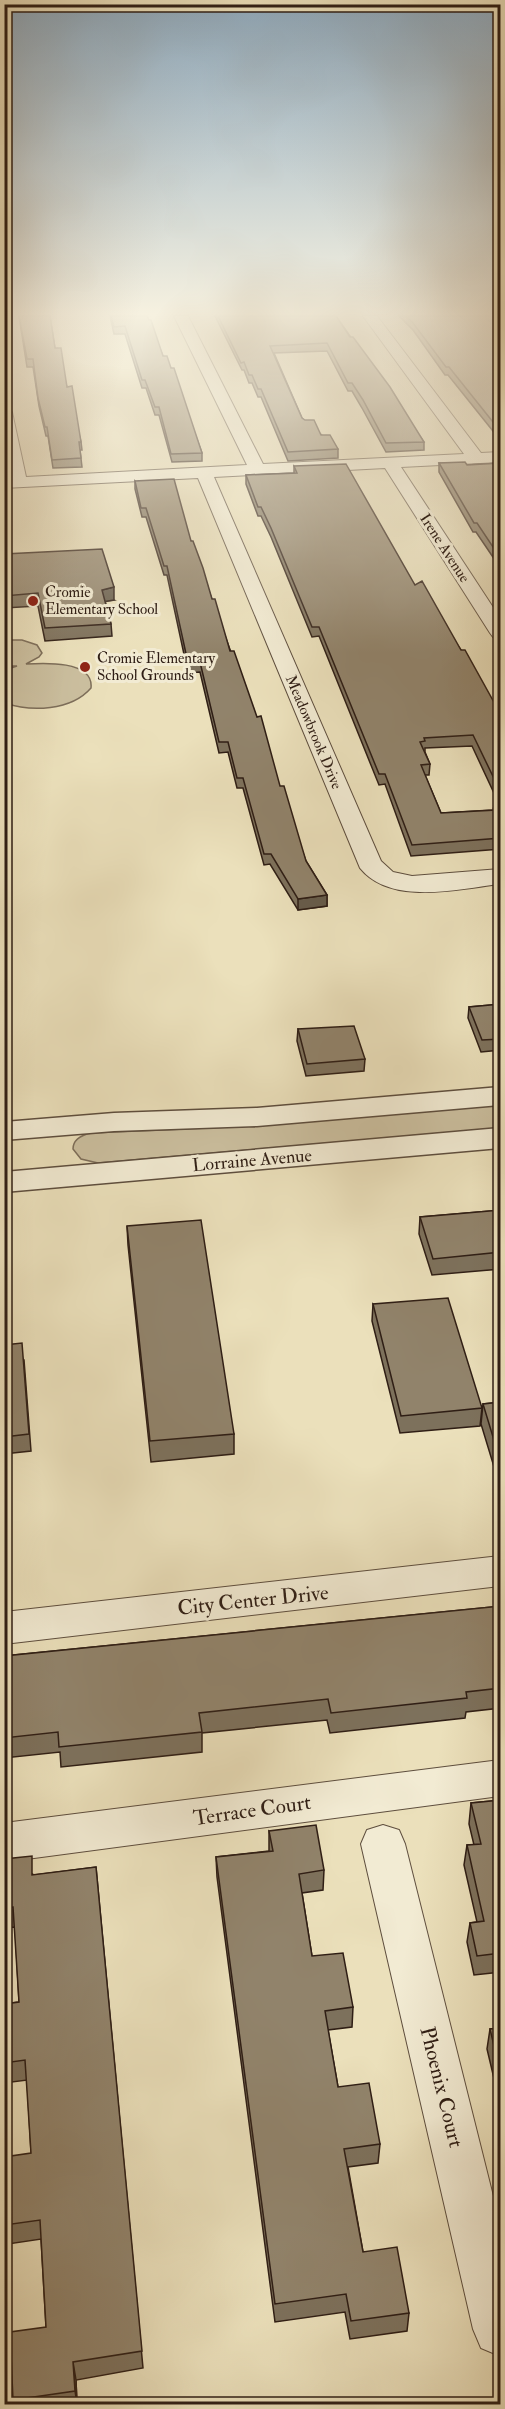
<svg xmlns="http://www.w3.org/2000/svg" width="505" height="2409" viewBox="0 0 505 2409" font-family="'IM FELL Double Pica',serif">
	<style>
		.green { fill: #cbbf9f; stroke: #7d6e5a; stroke-width: 1.5 }
		.lines { fill: none; stroke-linecap: round; stroke-linejoin: round }
		.minor-casing { stroke: #5e4e3e; stroke-width: 2 }
		.tertiary-casing { stroke: #5e4e3e; stroke-width: 3 }
		.minor { fill: #f2ebd3; fill-rule: evenodd }
		.tertiary { fill: #f2ebd3; fill-rule: evenodd }
		.wall { fill: #7d715c; stroke: #2f1e15; stroke-width: 1.5; fill-rule: evenodd }
		.shaded-wall { fill: #665c4b; stroke: #2f1e15; stroke-width: 1.5 }
		.building { fill: #91836b; stroke: #2f1e15; stroke-width: 1.5 }
		.poi-dot { fill: #8f2418; stroke: #f2ebd3; stroke-width: 2 }
		.labels { text-anchor: middle; stroke-width: 6; stroke-linejoin: round; paint-order: stroke }
		.far-street-label { font-size: 15px; fill: #2f1e15; stroke: #f2ebd3 }
		.far-poi-label { font-size: 15px; fill: #2f1e15; stroke: #f2ebd3; text-anchor: start }
		.street-label { font-size: 18px; fill: #2f1e15; stroke: #f2ebd3 }
		.near-street-label { font-size: 21px; fill: #2f1e15; stroke: #f2ebd3 }
	</style>
	<rect width="100%" height="100%" fill="#ebe0bb"/>
	<filter id="stains"><feTurbulence type="fractalNoise" baseFrequency=".00333" numOctaves="4"/><feColorMatrix values="0 0 0 0 .2 0 0 0 0 .09 0 0 0 0 .02 0 0 0 .5 -.17"/></filter>
	<radialGradient id="worn" r=".72"><stop offset=".6" stop-color="#630" stop-opacity="0"/><stop offset="1" stop-color="#630" stop-opacity=".3"/></radialGradient>
	<path class="green" d="M 5,640 L 22,640 L 37,645 L 42,653 L 39,657 L 26,664 C 43,663 94,660 91,688 C 71,711 31,712 5,703 L 5,670 L 17,666 L 5,666 Z
		M 500,1105 L 500,1128 L 98,1163 L 81,1159 L 73,1149 C 73,1139 82,1135 91,1133 L 254,1126 Z"/>
	<g class="lines">
		<g class="minor-casing">
			<path id="minor" d="M 174,316 L 188,316 L 263,464 L 464,454 L 363,316 L 377,316 L 481,453 L 500,452 L 500,462 L 401,467 L 500,618 L 500,639 L 493,637 L 490,633 L 385,468 L 214,477 L 381,861 L 393,872 L 412,876 L 500,869 L 500,884 C 458,889 391,906 360,868 L 198,478 L 4,488 L 4,478 L 9,478 L 4,453 L 4,407 L 12,412 L 26,477 L 247,465 Z
				M 500,1556 L 500,1586 L 4,1644 L 4,1612 Z
				M 500,1760 L 500,1796 L 4,1862 L 4,1823 Z
				M 383,1825 L 399,1830 L 405,1844 L 500,2224 L 500,2356 L 481,2348 L 473,2329 L 361,1844 L 367,1830 Z"/>
		</g>
		<g class="tertiary-casing">
			<path id="tertiary" d="M 500,1087 L 500,1105 L 257,1126 L 114,1131 L 4,1140 L 4,1122 L 114,1113 L 257,1108 Z
				M 500,1128 L 500,1148 L 4,1192 L 4,1172 Z"/>
		</g>
		<use href="#minor" class="minor"/>
		<use href="#tertiary" class="tertiary"/>
	</g>
	<path class="wall" d="M 19,316 L 50,316 L 55,348 L 67,387 L 81,442 L 82,450 L 80,450 L 82,467 L 53,468 L 48,436 L 46,436 L 39,406 L 33,367 L 27,367 Z
		M 110,316 L 147,316 L 163,356 L 171,368 L 202,453 L 202,461 L 172,462 L 159,415 L 155,415 L 146,388 L 142,388 L 125,334 L 114,334 Z
		M 215,316 L 336,316 L 424,442 L 424,450 L 386,452 L 362,408 L 352,391 L 348,391 L 327,351 L 274,353 L 302,418 L 338,449 L 338,458 L 288,461 L 261,397 L 258,397 L 252,383 L 249,383 L 244,370 L 242,370 Z
		M 399,316 L 501,316 L 501,441 L 448,375 L 445,375 L 413,330 Z
		M 439,463 L 467,465 L 501,463 L 501,569 L 476,532 L 473,532 L 439,472 Z
		M 294,466 L 415,585 L 461,650 L 501,715 L 501,849 L 411,856 L 385,784 L 379,785 L 319,636 L 312,637 L 271,537 L 261,516 L 258,516 L 246,484 L 246,475 L 294,473 ZM 472,746 L 500,806 L 494,806 L 493,810 L 441,813 L 425,775 L 429,775 L 430,764 L 425,752 L 425,748 Z
		M 135,481 L 191,541 L 306,861 L 327,895 L 327,906 L 298,910 L 270,864 L 264,865 L 243,788 L 237,788 L 228,752 L 219,753 L 200,672 L 188,673 L 167,575 L 164,575 L 146,517 L 142,517 L 135,489 Z
		M 4,554 L 114,600 L 105,601 L 111,624 L 112,636 L 45,641 L 38,606 L 4,608 Z
		M 501,1004 L 501,1050 L 481,1052 L 468,1018 L 469,1007 Z
		M 298,1029 L 365,1059 L 364,1071 L 306,1076 L 297,1041 Z
		M 501,1210 L 501,1269 L 432,1275 L 419,1234 L 420,1217 Z
		M 127,1226 L 234,1434 L 234,1454 L 151,1462 L 128,1245 Z
		M 373,1304 L 482,1408 L 480,1426 L 400,1433 L 372,1321 Z
		M 4,1345 L 24,1360 L 31,1451 L 4,1454 Z
		M 501,1402 L 501,1480 L 498,1480 L 481,1424 L 483,1404 Z
		M 501,1606 L 501,1708 L 466,1712 L 465,1718 L 330,1733 L 327,1720 L 202,1733 L 202,1752 L 61,1767 L 60,1752 L 4,1758 L 4,1656 Z
		M 501,1800 L 501,1972 L 474,1975 L 467,1942 L 470,1923 L 477,1922 L 464,1865 L 467,1845 L 474,1845 L 469,1824 L 471,1803 Z
		M 269,1831 L 324,1870 L 323,1890 L 302,1893 L 312,1956 L 353,2007 L 352,2027 L 328,2030 L 338,2087 L 380,2144 L 378,2163 L 348,2167 L 363,2252 L 409,2313 L 407,2331 L 350,2339 L 345,2312 L 275,2322 L 217,1877 L 216,1857 L 269,1851 Z
		M 4,1859 L 34,1875 L 96,1867 L 143,2368 L 76,2380 L 77,2404 L 13,2404 L 13,2400 L 46,2327 L 41,2239 L 8,2244 L 5,2225 L 31,2153 L 27,2080 L 4,2083 L 4,2004 L 19,2002 L 15,1927 L 4,1928 Z
		M 501,2028 L 501,2108 L 487,2049 L 490,2029 Z"/>
	<path class="shaded-wall" d="M 114,587 L 114,600 L 102,602 L 102,590 Z
		M 327,895 L 327,906 L 298,910 L 298,899 Z
		M 73,2362 L 76,2380 L 77,2404 L 75,2391 Z"/>
	<path class="building" d="M 19,316 L 50,316 L 55,348 L 61,348 L 67,387 L 72,386 L 81,442 L 79,442 L 81,458 L 52,460 L 47,427 L 45,427 L 38,398 L 33,359 L 27,359 Z
		M 111,316 L 147,316 L 149,320 L 151,320 L 163,356 L 167,356 L 171,368 L 174,368 L 202,453 L 171,454 L 159,407 L 155,407 L 145,380 L 142,380 L 125,326 L 114,327 Z
		M 218,316 L 336,316 L 350,337 L 353,337 L 390,387 L 424,442 L 386,443 L 363,400 L 352,383 L 348,383 L 327,343 L 270,346 L 302,418 L 305,420 L 314,420 L 321,435 L 330,435 L 338,449 L 288,452 L 261,389 L 258,389 L 252,375 L 249,375 L 244,362 L 241,363 Z
		M 406,316 L 501,316 L 501,432 L 449,367 L 446,367 L 413,323 Z
		M 465,462 L 467,465 L 501,463 L 501,559 L 477,523 L 474,523 L 439,463 Z
		M 346,464 L 415,585 L 422,581 L 461,650 L 465,650 L 501,715 L 501,793 L 473,735 L 424,738 L 425,741 L 420,742 L 430,764 L 421,765 L 441,813 L 496,810 L 494,806 L 501,806 L 501,838 L 412,845 L 385,774 L 379,774 L 319,627 L 312,627 L 271,528 L 261,507 L 258,507 L 246,475 L 297,473 L 294,466 Z
		M 174,479 L 191,541 L 193,541 L 203,568 L 212,599 L 215,599 L 230,651 L 234,651 L 257,717 L 261,716 L 280,786 L 284,786 L 306,861 L 327,895 L 298,899 L 271,854 L 264,854 L 243,778 L 237,778 L 228,742 L 219,742 L 200,662 L 188,663 L 167,566 L 164,566 L 146,508 L 141,508 L 135,481 Z
		M 102,549 L 114,587 L 102,590 L 111,624 L 45,628 L 38,593 L 4,596 L 4,554 Z
		M 501,1004 L 501,1039 L 482,1040 L 469,1007 Z
		M 354,1026 L 365,1059 L 307,1064 L 298,1029 Z
		M 501,1210 L 501,1252 L 433,1259 L 420,1217 Z
		M 201,1220 L 234,1434 L 150,1441 L 127,1226 Z
		M 448,1298 L 482,1408 L 401,1416 L 373,1304 Z
		M 22,1343 L 29,1434 L 4,1437 L 4,1345 Z
		M 501,1402 L 501,1460 L 500,1460 L 483,1404 Z
		M 501,1606 L 501,1688 L 466,1692 L 467,1698 L 331,1713 L 328,1699 L 199,1713 L 202,1732 L 59,1747 L 58,1732 L 4,1738 L 4,1656 Z
		M 501,1800 L 501,1953 L 477,1956 L 470,1923 L 484,1921 L 467,1845 L 481,1844 L 471,1803 Z
		M 316,1825 L 324,1870 L 299,1874 L 312,1956 L 343,1953 L 353,2007 L 325,2011 L 338,2087 L 369,2083 L 380,2144 L 344,2149 L 363,2252 L 397,2247 L 409,2313 L 351,2321 L 346,2294 L 275,2304 L 216,1857 L 273,1851 L 269,1831 Z
		M 32,1856 L 32,1875 L 96,1867 L 142,2351 L 73,2362 L 75,2391 L 13,2400 L 10,2332 L 46,2327 L 40,2220 L 5,2225 L 4,2221 L 4,2157 L 31,2153 L 25,2060 L 4,2063 L 4,2004 L 19,2002 L 13,1907 L 4,1908 L 4,1859 Z
		M 501,2028 L 501,2075 L 490,2029 Z"/>
	<linearGradient id="sky" x2="0" y2="1"><stop stop-color="#8fabc0"/><stop offset="0.48" stop-color="#f6f1e0"/><stop offset="1" stop-color="#f6f1e0" stop-opacity="0"/></linearGradient>
	<rect width="505" height="653" fill="url(#sky)"/>
	<g class="poi-dot">
		<circle cx="33" cy="601" r="6"/>
		<circle cx="85" cy="667" r="6"/>
	</g>
	<g class="labels">
		<g class="far-street-label">
			<text transform="translate(445 548) rotate(57)" y="5">Irene Avenue</text>
			<text transform="translate(314 732) rotate(67)" y="5">Meadowbrook Drive</text>
		</g>
		<g class="far-poi-label">
			<text x="45" y="597">Cromie<tspan x="45" dy="17">Elementary School</tspan></text>
			<text x="97" y="663">Cromie Elementary<tspan x="97" dy="17">School Grounds</tspan></text>
		</g>
		<g class="street-label">
			<text transform="translate(252 1160) rotate(-5)" y="6">Lorraine Avenue</text>
		</g>
		<g class="near-street-label">
			<text transform="translate(253 1600) rotate(-6)" y="7">City Center Drive</text>
			<text transform="translate(252 1810) rotate(-8)" y="7">Terrace Court</text>
			<text transform="translate(442 2087) rotate(76)" y="7">Phoenix Court</text>
		</g>
	</g>
	<rect width="505" height="2409" fill="none" stroke="#ebe0bb" stroke-width="24"/>
	<rect x="6" y="6" width="493" height="2397" fill="none" stroke="#2f1e15" stroke-width="3"/>
	<rect x="12" y="12" width="481" height="2385" fill="none" stroke="#2f1e15" stroke-width="1.5"/>
	<rect width="100%" height="100%" filter="url(#stains)"/>
	<rect width="100%" height="100%" fill="url(#worn)"/>
</svg>
